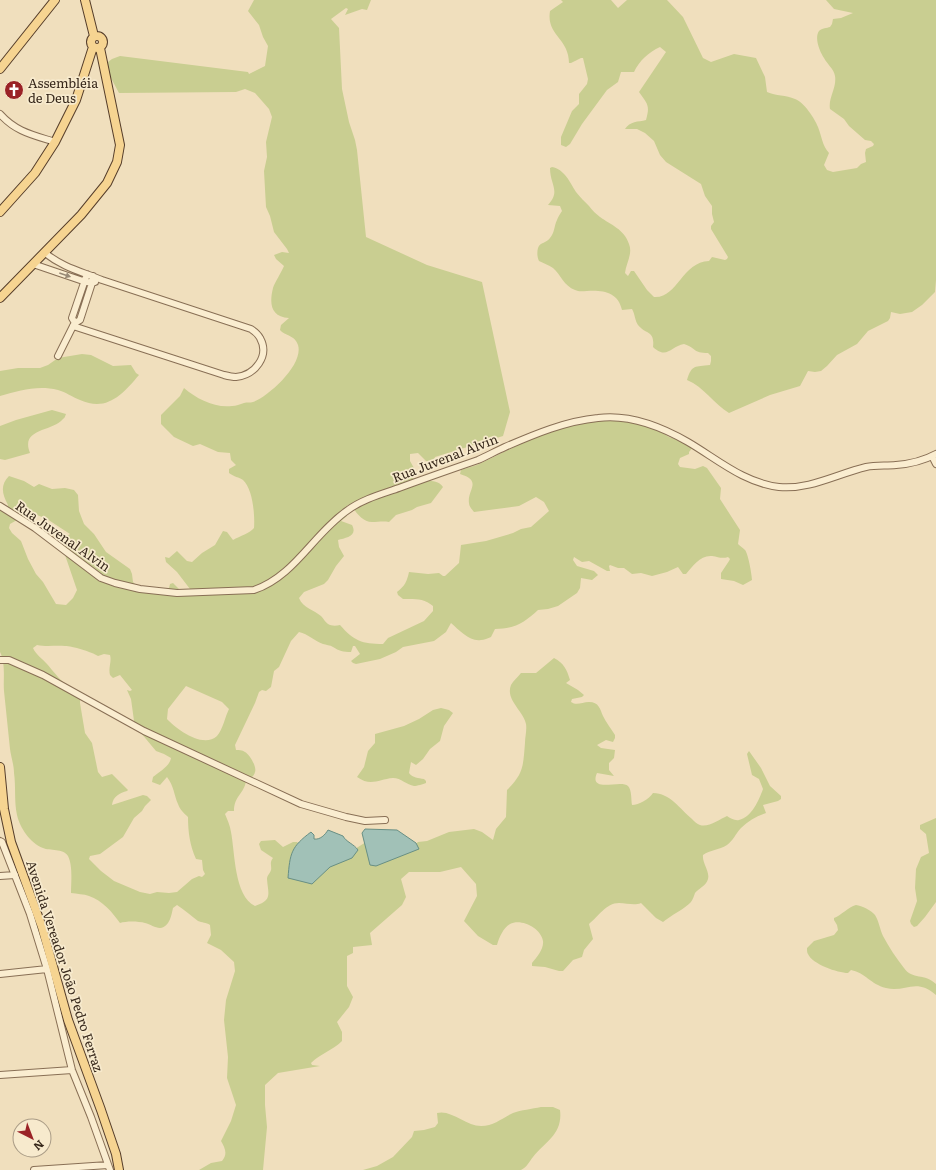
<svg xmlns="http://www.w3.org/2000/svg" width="936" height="1170" viewBox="0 0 936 1170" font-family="Literata,serif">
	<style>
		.green { fill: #c9ce91; fill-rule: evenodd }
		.water { fill: #a1c1b7; stroke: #688f84 }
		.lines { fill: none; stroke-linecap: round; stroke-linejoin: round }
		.minor-casing { stroke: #886f55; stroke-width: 8 }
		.major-casing { stroke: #553d2a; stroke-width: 10 }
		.minor { stroke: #faedd0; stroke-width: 6 }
		.major { stroke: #f6d491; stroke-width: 8 }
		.oneway { fill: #988a76 }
		.labels { text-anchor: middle; stroke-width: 3.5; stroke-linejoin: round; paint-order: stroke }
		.poi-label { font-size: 13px; fill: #37281b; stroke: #f7eacd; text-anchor: start }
		.street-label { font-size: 13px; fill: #37281b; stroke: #f7eacd }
	</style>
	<rect width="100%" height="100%" fill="#f0dfbd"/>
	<path class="green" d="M 254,0 L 371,0 L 367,10 L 362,9 L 345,15 L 348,9 L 346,8 L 331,19 L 339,28 L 342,89 L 349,122 L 355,140 L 357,150 L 366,237 L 427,265 L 482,282 L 510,412 L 503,436 L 435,457 L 434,460 L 431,462 L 426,461 L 418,453 L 410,454 L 410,461 L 414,468 L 410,475 C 418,487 435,475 443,487 L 431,503 L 417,507 L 412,510 L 396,515 L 389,522 C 383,521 378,522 372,522 C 363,522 356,513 352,506 L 348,505 L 340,512 L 345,514 L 347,516 L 341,521 L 352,525 C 358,536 346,538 338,540 L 339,547 L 344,556 L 336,566 L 328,580 L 324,584 L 304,592 L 299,598 C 303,608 314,610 321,616 C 324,619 325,622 328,624 C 331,626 336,626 340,625 C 354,641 362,644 383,644 L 388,638 L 424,621 L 433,611 L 433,606 C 424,598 414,599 403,599 L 398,595 L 397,592 C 405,586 407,581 409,572 L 428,574 L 439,573 L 443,576 L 445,576 L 459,563 L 461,545 L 486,541 L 513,533 L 521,529 L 531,527 L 549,511 L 544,502 L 536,497 L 519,506 L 474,512 C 472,509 469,507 469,503 C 467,490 483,481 460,474 L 461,470 L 477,465 L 543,433 L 583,417 L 599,415 L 625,416 L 654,425 L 661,432 L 669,437 L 694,446 L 689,452 L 689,454 L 680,458 L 678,464 L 680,467 L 695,469 L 703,466 L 707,468 L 721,488 L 720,499 L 740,530 L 738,544 C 740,546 743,548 745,550 C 748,553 752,575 752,580 L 743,585 L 734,581 L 721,579 L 721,573 L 729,561 L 730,559 L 728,557 C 721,559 719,557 712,556 C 700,555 693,566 686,574 L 683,574 L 678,567 L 667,572 L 652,576 L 641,573 L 632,574 L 624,568 L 618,568 L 610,565 L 609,566 L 610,571 L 607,571 L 589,561 L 582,562 L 574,557 L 573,560 L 577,566 L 594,571 L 598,575 L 592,580 L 581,578 L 580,588 L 577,593 L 558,606 L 548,609 L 538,610 C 524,623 514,629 495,629 L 491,637 C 488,638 484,640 481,640 C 470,642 459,630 451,623 L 446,632 L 434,641 L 403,647 L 396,652 L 380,659 L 356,664 L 353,663 L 351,661 L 360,654 L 355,646 L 353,646 L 351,652 C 343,652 339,651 333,647 C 330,645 326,645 323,644 C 315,641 308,634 299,632 L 291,641 L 279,667 L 274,671 L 271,687 L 266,691 L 262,690 L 259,692 L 255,703 L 235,745 L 236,750 C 239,750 242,750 245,752 C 250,755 257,767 255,772 C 254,777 249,779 246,781 C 244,794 234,796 234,811 L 228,811 L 225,814 C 227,819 230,825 231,832 C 235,852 234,896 255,906 C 273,900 268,894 267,879 C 267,875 270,874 271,870 C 272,866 269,863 273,858 L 261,850 L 259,844 L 261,841 L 275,840 L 283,847 L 293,842 L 297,842 L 302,847 L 336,861 L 366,842 L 411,848 L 418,842 L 427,841 L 449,832 L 474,829 L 482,832 L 493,840 L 496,829 L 506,817 L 507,790 C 524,773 523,766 525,743 C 525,737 527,730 526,724 C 524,711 505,700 511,685 C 513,681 518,677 521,673 L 536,673 L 554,658 C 564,663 567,670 570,680 L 566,683 L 578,690 L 584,695 L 582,697 L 572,699 L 571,702 C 577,706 582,702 589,702 C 599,702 600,709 603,716 C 606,722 611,729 615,735 L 615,738 L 613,742 L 606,740 L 597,745 L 601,748 L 615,750 L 614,758 L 609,763 L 609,770 L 614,776 L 597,773 C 588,794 621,779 628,786 C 632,790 631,800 632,805 C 639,805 649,799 653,793 C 670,793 680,809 692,819 C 694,821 697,824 700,825 C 708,828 720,819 727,816 C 730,818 735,821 739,820 C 752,817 759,800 763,789 L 759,779 L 752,775 L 747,754 L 749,751 L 761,768 L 770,786 L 781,796 L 781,799 L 778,801 L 763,805 L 766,813 C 757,816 748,821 741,828 C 736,833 733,841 727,845 C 719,850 710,850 703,855 C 702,863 710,871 708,879 C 706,886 699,888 695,893 C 694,896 693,899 691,902 C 686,908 670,916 663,922 L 656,918 L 641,903 C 634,906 627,903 619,903 C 606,903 598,917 589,924 L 593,939 L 584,950 L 582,957 L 573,960 L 563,971 L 559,971 L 545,967 L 532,966 L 532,963 C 537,957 544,949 543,941 C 541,928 521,918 510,924 C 503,928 499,938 497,945 L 493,945 L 478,936 L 464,921 L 477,896 L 476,884 L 461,867 L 440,872 L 409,872 L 401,879 L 406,897 L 402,905 L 370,933 L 372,945 L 353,947 L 353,953 L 347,956 L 347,986 L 353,997 L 349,1007 L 337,1022 L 342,1032 L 342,1041 C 333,1050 320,1054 311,1063 L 312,1065 L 320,1066 L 278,1073 L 265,1085 L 265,1105 L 267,1127 L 263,1170 L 199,1170 L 211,1163 L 222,1161 C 228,1154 225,1148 221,1141 L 231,1121 L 236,1105 L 227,1078 L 228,1057 L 224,1020 L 226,1000 L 235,971 L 234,962 L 221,950 L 207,943 L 211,935 L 210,925 C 206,922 202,923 198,921 C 191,916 185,910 177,905 L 173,908 C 172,912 171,919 168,923 C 161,933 153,925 145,923 C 138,921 126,921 120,923 C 113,913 102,900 89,896 C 84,894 77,894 71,893 C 71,882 73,866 68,856 C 63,848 50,851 43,848 C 30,843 20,828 17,815 C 14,801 16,787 14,773 C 14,765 11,757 10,749 C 8,730 6,710 4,691 C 3,679 6,664 0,652 L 0,506 L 7,507 L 8,505 C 2,494 0,485 9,476 L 24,481 L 34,487 L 39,484 L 52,489 L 65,488 L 74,490 L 78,495 L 79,511 L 84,524 L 94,534 L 106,552 L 130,569 L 132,574 L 133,582 L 135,584 L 139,586 L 166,589 L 169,588 L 170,584 L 173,583 L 180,590 L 190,592 L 190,589 L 177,572 L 166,562 L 165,557 L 169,558 L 177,551 L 187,561 L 192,562 L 202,553 L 215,545 L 223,531 L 227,532 L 233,540 C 240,536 250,533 254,528 C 255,516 253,489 243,480 C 239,477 234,477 229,473 L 229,469 L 236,465 L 231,460 L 230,453 L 218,452 L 200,444 L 193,446 L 174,437 L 161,424 L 161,415 L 180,396 L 184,388 C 197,399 214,408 232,406 C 236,406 240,404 244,403 C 247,402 250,403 253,402 C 269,396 304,364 298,345 C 295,335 285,336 280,330 L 281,325 L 289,318 C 271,317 269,304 273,288 C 275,282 281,273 284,266 L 276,259 L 274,255 L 282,252 L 289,253 L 287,249 L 274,232 L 270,216 L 266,207 L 264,171 L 267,157 L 266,142 L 272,117 L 269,109 L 255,93 L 245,89 L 236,92 L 119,93 L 104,65 L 112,59 L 120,56 L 248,72 L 249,74 L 265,66 L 268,46 L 263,37 L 259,25 L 248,11 ZM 32,513 L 47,519 L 70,534 L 64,538 L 61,551 L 65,555 L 77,590 L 73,598 L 66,605 L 56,604 L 43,582 L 36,574 L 28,559 L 21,541 L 12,533 L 9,528 L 10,524 L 17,520 L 28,518 ZM 37,645 C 47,647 56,645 65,646 C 72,646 92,652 98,656 L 104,654 L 110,655 C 112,661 108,668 110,675 L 113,678 L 120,675 L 132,690 L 130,691 L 127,690 L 131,699 L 135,728 L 141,733 L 156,751 L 164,754 L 171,758 C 170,766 159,772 153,777 L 152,782 L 160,785 L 167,777 C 174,786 174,795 178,804 C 180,810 184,813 188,817 C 188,832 190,846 196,859 L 202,860 L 203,870 L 205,874 L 202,877 L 199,876 L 192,879 L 177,892 L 169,893 L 157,892 L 150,894 L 140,892 L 114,881 L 101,871 L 89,859 L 90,856 L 100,854 L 123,837 L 134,818 L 142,811 L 145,806 L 151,800 L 147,796 L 143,795 L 112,805 C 113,796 120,793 127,791 L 128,790 L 112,774 L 102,777 L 98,772 L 92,743 L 85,733 L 80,703 L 80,693 C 63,685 59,678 47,664 C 42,658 36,655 33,648 ZM 186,686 L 222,702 L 229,709 C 225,717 223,729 217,736 C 203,749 176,729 167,719 L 168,709 Z
		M 561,0 L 611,0 L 618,8 L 627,0 L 667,0 L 683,17 L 703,58 L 711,62 L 734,54 L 756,58 L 765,77 L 767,92 C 776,96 786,95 795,99 C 804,102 815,119 818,127 C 822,137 822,145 829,153 L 824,165 L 827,170 L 833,172 L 857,168 L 861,164 L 866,162 L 865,153 L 866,149 L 873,146 L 874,144 L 871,141 L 865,140 L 849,126 L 844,119 L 830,109 C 828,98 837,88 835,76 C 834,69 827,64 824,58 C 820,52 814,38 819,31 C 822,28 827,28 830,27 L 832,24 L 833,19 L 841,18 L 853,13 L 834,9 L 826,0 L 936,0 L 936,280 L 935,292 L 922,305 L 912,312 L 900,314 L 891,312 L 890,318 L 888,321 L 868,331 L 857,344 L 837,355 L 827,366 L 821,371 L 815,372 L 808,371 L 800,386 L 770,395 L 729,413 C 714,404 704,387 687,380 C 692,364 695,367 710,365 L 711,361 L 711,356 L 708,353 C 693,353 696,348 684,344 C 671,346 667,360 653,347 C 655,330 646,335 638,325 C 635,321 635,314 632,309 L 622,310 C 618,292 603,290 587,291 C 583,291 579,292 575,290 C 564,286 561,275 553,268 C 549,265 543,263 539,261 C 537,257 537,252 538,248 C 540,242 547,243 550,238 C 555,232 554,226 557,220 C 558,217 560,214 562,211 L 560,206 L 548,205 C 561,191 550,185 550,168 L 552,167 C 564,169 570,182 576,192 C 580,197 585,202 589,206 C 592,210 596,214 600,217 C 611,225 624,229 629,244 C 633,254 626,263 625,273 L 628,276 L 631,271 L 634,271 L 647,290 L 654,297 C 677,299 682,262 709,261 L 712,257 L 725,260 L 727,259 L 728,257 L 711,229 L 711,226 L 714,222 L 712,214 L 712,206 L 705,196 L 701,184 L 666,162 L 660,155 L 654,141 L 645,133 L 637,129 L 625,129 C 630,121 638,122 646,120 C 650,105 648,105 639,92 L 666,52 L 660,47 C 649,52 639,61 634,72 L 621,72 L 618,82 L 607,90 L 582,124 L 570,144 L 566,147 L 561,145 L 561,137 L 572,111 L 579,104 L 579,94 L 587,84 L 588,79 L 583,58 L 581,58 L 571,63 L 569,63 C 569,38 546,35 550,11 L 563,2 Z
		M 82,354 L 91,355 L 113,366 L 131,365 L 136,373 L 139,375 C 122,395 107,412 80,400 C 72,397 66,392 58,390 C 36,385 20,391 0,396 L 0,371 L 18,368 L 40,368 L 48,365 L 58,358 Z
		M 52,410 L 66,414 C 65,416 65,418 63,419 C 52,432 20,428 30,453 L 5,460 L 0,459 L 0,426 L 16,420 Z
		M 441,708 L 449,710 L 453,713 L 444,726 L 440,741 L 430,749 L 423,759 L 416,765 L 411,762 L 409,773 C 413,778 418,778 424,779 L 426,781 L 426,783 C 423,784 417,786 414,786 C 407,785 401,778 393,778 C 379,779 371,787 357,777 L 364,767 L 368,751 L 375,743 L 375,734 L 404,726 L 419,719 L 433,710 Z
		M 936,818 L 936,902 L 925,917 L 917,926 L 914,927 L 911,924 L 910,921 L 917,901 L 915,888 L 916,869 L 921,857 L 929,853 L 926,834 L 920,829 L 920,825 Z
		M 856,905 C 862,906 871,910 875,915 C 879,921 880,930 883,936 C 889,947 896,958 904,968 C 912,980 925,973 936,984 L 936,995 C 916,977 905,993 886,988 C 870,984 866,973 851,970 L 848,973 C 838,973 812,964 808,954 C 807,953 807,950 807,948 L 814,941 L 834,935 L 838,930 L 837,925 L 834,920 L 834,918 C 842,915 848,907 856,905 Z
		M 541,1107 L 553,1107 L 560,1110 C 563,1134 546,1141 533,1157 C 529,1162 527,1167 521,1170 L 363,1170 L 377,1166 L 393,1157 L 412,1137 L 414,1131 L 424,1130 L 435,1127 L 438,1123 L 437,1113 C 451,1109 466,1126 481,1126 C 494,1126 502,1118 513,1113 C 521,1110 532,1109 541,1107 Z"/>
	<path class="water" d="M 365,829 L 397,830 L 416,843 L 419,849 L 376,866 L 370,865 L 362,833 Z
		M 328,830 L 343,836 C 346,842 354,844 358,850 L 352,858 L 330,867 L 312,884 L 288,878 C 290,853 291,847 311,832 L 314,835 L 314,839 C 320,840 325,835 328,830 Z"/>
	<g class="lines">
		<g class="minor-casing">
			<path id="minor" d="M 0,114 C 16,132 33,135 55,142
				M 45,253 C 64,268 80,271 102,280 L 251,329 C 254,331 258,334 260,338 C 270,356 255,375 236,377 C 232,377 228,376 224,375 L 73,326 L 75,323 L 72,318 L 87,274
				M 33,264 L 83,281 L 92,283 L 93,276
				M 75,323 L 80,320 L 92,283 L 95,282
				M 58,356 L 73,326
				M 932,456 L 936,464
				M 0,506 L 35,528 L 101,578 L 115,583 L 140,589 L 177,593 L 254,590 C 295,576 313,534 348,510 C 363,499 382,494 399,488 C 426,478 452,469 478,460 C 487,456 496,451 505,447 C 535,434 566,421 598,418 C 629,414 662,427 688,442 C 717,459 744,483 779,487 C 809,490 837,474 866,467 C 876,465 886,466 896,465 C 909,464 925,460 936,454
				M 0,660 L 9,660 L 43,675 L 144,731 L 301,804 L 346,817 L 365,821 L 385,820
				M 0,841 L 2,842 L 30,914 L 47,969 L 72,1070 L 91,1117 L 110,1170
				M 0,876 L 15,875
				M 0,974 L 47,969
				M 0,1075 L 72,1070
				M 34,1170 L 108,1165"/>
		</g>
		<g class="major-casing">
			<path id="major" d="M 85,0 L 94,36
				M91 42a6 6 0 1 1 12 0a6 6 0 1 1-12 0Z
				M 0,69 L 55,0
				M 0,212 L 35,173 L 55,142 L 76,100 L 93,47
				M 0,298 L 81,215 L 107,183 L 117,162 L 120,145 L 100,48
				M 0,767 L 4,809 L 11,842 L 42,927 L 68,1020 L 101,1110 L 116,1154 L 119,1170"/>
		</g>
		<use href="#minor" class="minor"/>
		<use href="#major" class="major"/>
	</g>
	<defs><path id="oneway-solid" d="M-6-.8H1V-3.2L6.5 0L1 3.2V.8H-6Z"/></defs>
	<use class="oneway" href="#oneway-solid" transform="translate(65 275) rotate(19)"/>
	<defs>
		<g id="church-disc" transform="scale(1)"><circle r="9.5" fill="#9a2226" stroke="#f7eacd"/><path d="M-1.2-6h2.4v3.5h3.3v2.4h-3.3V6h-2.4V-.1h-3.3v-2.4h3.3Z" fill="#fff"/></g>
	</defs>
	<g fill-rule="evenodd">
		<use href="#church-disc" x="14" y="90"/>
	</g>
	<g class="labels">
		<g class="poi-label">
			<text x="28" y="88">Assembléia<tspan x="28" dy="15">de Deus</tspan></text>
		</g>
		<g class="street-label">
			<text transform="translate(445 458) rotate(-21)" y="5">Rua Juvenal Alvin</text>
			<text transform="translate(63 536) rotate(35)" y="5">Rua Juvenal Alvin</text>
			<text transform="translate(65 966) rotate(72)" y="5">Avenida Vereador João Pedro Ferraz</text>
		</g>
	</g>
	<g transform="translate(32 1138) rotate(138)"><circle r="19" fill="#f7eacd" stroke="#aa9c86"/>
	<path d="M0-3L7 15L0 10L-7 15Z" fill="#9a2226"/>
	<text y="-6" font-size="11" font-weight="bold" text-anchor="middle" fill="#37281b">N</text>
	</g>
</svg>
